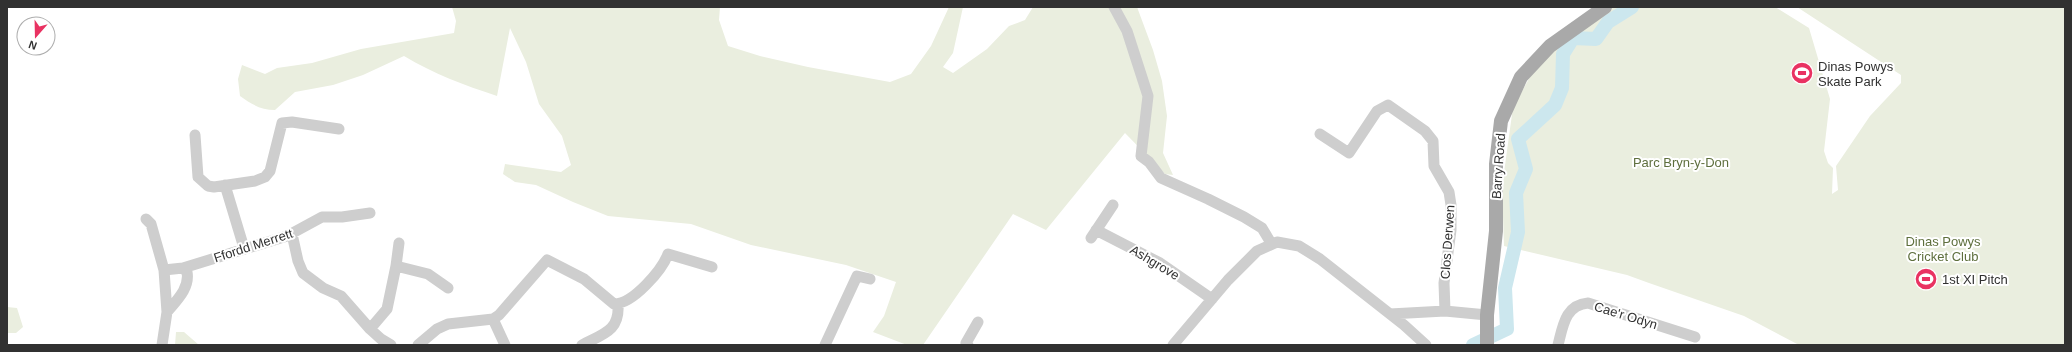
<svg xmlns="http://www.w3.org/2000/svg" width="2072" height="352" viewBox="0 0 2072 352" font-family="Arial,sans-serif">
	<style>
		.green { fill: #eaeedf }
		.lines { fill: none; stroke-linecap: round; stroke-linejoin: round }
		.river { stroke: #cce7ee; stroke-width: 14 }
		.minor { stroke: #cecece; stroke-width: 11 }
		.major { stroke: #a9a9a9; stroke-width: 14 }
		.labels { text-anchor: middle; stroke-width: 4; stroke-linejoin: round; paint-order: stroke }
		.poi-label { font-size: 13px; fill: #313131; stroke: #fff; text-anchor: start }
		.park-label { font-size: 13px; fill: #5e6f3d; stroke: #fff }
		.street-label { font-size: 13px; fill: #313131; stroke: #fff }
	</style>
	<rect width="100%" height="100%" fill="#fff"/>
	<path class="green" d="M 452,7 L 720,7 L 719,20 L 728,46 L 760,56 L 808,67 L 890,82 L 911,74 L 931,46 L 949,7 L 963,7 L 953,53 L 943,67 L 953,73 L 987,49 L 1009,26 L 1025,20 L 1033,7 L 1137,7 L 1153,50 L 1162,81 L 1167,116 L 1163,153 L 1173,175 L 1165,174 L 1125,133 L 1046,230 L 1013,214 L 923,345 L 907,345 L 873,332 L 884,316 L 896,282 L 846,265 L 751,245 L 691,224 L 608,216 L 573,202 L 536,185 L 515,182 L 503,174 L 505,164 L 561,172 L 571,165 L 562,136 L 539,104 L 526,62 L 510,28 L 497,96 C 464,85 434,74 404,56 L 363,75 L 333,85 L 295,92 L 275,110 C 261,110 251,104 240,96 L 238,79 L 242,65 L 265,74 L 277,68 L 312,63 L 361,49 L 454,33 L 456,21 Z
		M 1612,7 L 1775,7 L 1809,28 L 1830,99 L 1824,151 L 1828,163 L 1833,168 L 1832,194 L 1838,190 L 1836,166 L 1870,116 L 1901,83 L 1901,75 L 1797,7 L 2065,7 L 2065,345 L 1799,345 L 1744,316 L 1649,283 L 1627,275 L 1504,246 L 1502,187 L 1513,107 L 1539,61 Z
		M 7,307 L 17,308 L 23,327 L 16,333 L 7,333 Z
		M 176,332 L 184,332 L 199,345 L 175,345 Z"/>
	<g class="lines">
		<path class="river" d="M 1473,345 L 1507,329 L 1505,288 L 1518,232 L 1516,193 L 1526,169 L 1518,139 L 1555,105 L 1562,88 L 1563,54 L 1573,38 L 1596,39 L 1608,22 L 1632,7"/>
		<path class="minor" d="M 1114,7 L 1127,31 L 1148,96 L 1141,156 L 1149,162 L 1161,178 L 1208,199 L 1244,217 L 1262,228 L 1271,243
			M 1320,134 L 1349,153 L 1377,111 L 1388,105 L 1425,131 L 1433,141 L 1434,166 L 1449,192 L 1451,205 L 1451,230 L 1444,283 L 1445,311
			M 195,135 L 198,177 L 208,186 L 214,187 L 255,181 L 265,177 L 270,171 L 282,123 L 292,122 L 339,129
			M 225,185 L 244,248
			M 146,219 L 151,224 L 164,270 L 167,312 L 162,345
			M 1096,230 L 1160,263 L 1212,299
			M 292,234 L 298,261 L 303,273 L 323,288 L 341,296 L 370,329 L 381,339 L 391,345
			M 1091,238 L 1113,205
			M 396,266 L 428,274 L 448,288
			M 183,268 L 287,236 L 322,217 L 342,217 L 370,213
			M 164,270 L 183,268 L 187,272 C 190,288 177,300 167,312
			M 1390,314 L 1445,311 L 1487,315
			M 493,319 L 505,345
			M 370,329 L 387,309 L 396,266 L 399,243
			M 418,345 L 437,329 L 448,324 L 493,319 L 499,315 L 547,260 L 584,279 L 614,304 C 633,304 662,270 668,254 L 712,267
			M 582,345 C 603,334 620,331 618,304
			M 825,345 L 857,276 L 870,279
			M 968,345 L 966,343 L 978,322
			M 1173,345 L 1228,280 L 1257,251 L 1277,242 L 1299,246 L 1320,259 L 1404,325 L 1426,345
			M 1558,345 C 1563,326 1565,305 1588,303 L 1695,337"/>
		<path class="major" d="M 1487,345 L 1487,315 L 1496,231 L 1496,164 L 1501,121 L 1521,77 L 1550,46 L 1605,7"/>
	</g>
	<defs>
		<g id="stadium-disc" transform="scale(1.15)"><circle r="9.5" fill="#e93262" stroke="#fff"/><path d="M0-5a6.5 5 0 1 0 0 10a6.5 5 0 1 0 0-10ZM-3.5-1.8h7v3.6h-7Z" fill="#fff"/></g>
	</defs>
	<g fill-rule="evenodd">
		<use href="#stadium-disc" x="1802" y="73"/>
		<use href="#stadium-disc" x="1926" y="279"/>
	</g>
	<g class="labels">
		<g class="poi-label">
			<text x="1818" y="71">Dinas Powys<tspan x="1818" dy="15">Skate Park</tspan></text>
			<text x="1942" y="284">1st XI Pitch</text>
		</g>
		<g class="park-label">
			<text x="1681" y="167">Parc Bryn-y-Don</text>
			<text x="1943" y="246">Dinas Powys<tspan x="1943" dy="15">Cricket Club</tspan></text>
		</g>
		<g class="street-label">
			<text transform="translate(1498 166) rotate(-86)" y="5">Barry Road</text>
			<text transform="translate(1447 242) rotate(-86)" y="5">Clos Derwen</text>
			<text transform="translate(253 245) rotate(-18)" y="5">Ffordd Merrett</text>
			<text transform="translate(1155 262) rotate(31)" y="5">Ashgrove</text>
			<text transform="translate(1626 315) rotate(17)" y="5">Cae'r Odyn</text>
		</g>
	</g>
	<rect width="2072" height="352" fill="none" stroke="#313131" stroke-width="16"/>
	<g transform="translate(36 36) rotate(200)"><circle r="19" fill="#ffffff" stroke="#adadad"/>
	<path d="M0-3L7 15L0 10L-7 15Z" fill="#e93262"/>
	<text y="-6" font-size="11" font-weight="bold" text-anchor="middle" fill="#313131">N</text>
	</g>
</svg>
